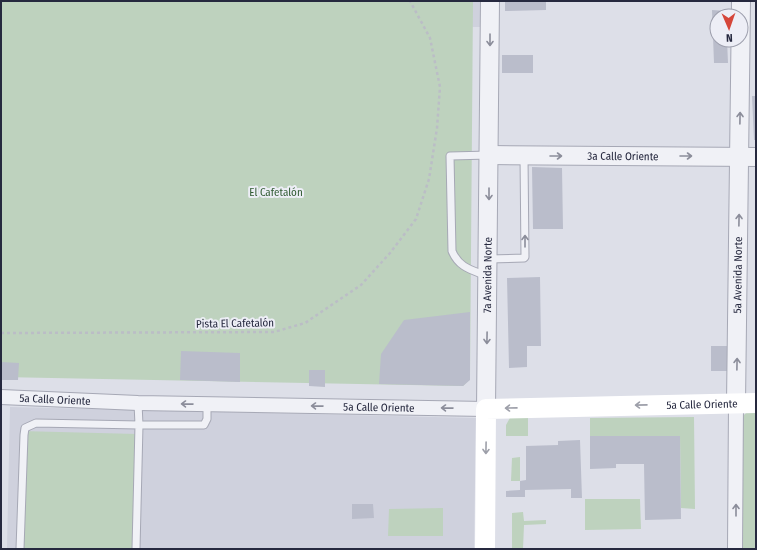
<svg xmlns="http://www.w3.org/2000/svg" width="757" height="550" viewBox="0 0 757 550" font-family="'Fira Sans Condensed',sans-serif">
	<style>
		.built { fill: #cfd1dd }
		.green { fill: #bed2be }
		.building { fill: #babdcb }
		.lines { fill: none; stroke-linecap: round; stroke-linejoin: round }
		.service-casing { stroke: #a6a8b5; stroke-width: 9 }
		.minor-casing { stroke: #a6a8b5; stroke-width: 16 }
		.tertiary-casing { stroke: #a6a8b5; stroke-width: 20 }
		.path { stroke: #bbbdc6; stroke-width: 2.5; stroke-dasharray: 3 3; stroke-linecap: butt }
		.service { stroke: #f0f1f6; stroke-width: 7 }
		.minor { stroke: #f0f1f6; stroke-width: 14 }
		.tertiary { stroke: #f0f1f6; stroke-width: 18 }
		.secondary { stroke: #fff; stroke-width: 20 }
		.oneway { stroke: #8b8d9a }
		.oneway2 { stroke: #9d9fa9 }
		.labels { text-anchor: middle; stroke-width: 4; stroke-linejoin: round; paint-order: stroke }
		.street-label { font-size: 11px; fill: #26293f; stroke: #edeef6 }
		.park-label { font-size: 11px; fill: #325c34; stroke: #edeef6 }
	</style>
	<rect width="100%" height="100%" fill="#dddfe8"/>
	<path class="built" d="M 430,1 L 481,1 L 481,27 L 433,27 Z
		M 10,407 L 476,418 L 474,549 L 7,549 Z"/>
	<path class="green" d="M 1,1 L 473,1 L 470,379 L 463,386 L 1,377 Z
		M 752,407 L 756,407 L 756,549 L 739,549 L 740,419 Z
		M 528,411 L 528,436 L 506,436 L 506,425 L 511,416 Z
		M 694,417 L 695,509 L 681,508 L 680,436 L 590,436 L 590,418 Z
		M 20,431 L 137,434 L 134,549 L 17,549 Z
		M 520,457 L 520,481 L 511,481 L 512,458 Z
		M 585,499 L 640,499 L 641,529 L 585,530 Z
		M 443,508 L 443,536 L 388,536 L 389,509 Z
		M 523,512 L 524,521 L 546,520 L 546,524 L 524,525 L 523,549 L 512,549 L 512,513 Z"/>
	<path class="building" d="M 505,1 L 546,2 L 546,10 L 505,11 Z
		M 712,10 L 726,11 L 726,16 L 717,16 L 717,40 L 727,40 L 728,63 L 714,63 Z
		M 502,55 L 533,55 L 533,73 L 502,73 Z
		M 752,96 L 756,96 L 756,140 L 754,140 Z
		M 532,167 L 562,168 L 563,229 L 533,229 Z
		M 540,277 L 541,346 L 527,346 L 527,367 L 509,368 L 507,278 Z
		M 470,312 L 470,380 L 463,386 L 379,384 L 381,354 L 404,320 Z
		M 711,346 L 734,346 L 734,371 L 711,371 Z
		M 181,351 L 240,353 L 240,382 L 180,380 Z
		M 1,362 L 19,363 L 18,380 L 1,380 Z
		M 309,370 L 325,370 L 325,387 L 309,386 Z
		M 590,436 L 680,436 L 681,519 L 645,520 L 644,464 L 616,464 L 616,468 L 590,469 Z
		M 580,440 L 582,498 L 571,498 L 571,489 L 525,490 L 525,497 L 506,497 L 506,491 L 520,490 L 520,481 L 526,480 L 526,446 L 558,445 L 558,441 Z
		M 352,504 L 373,504 L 374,518 L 352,519 Z"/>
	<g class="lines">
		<g class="service-casing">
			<path id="service" d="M 489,259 L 524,258 L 525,257 L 524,156
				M 487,276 C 472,270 459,268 452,251 L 450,156 L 489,155
				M 138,403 L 139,425 L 204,425 L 207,419 L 207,405
				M 20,549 L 24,435 L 25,428 L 36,423 L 139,425 L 136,549"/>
		</g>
		<g class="minor-casing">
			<g id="minor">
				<path id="s1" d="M 1,397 L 138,403 L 486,409"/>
				<path d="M 735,549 L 736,403"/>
			</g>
		</g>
		<g class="tertiary-casing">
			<g id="tertiary">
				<path id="s2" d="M 489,155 L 756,157"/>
				<path id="s3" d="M 736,403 L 741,1"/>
				<path id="s4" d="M 486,409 L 490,1"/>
			</g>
		</g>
		<path class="path" d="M 1,333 L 274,332 L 305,323 L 361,285 L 390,253 L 416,219 L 429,179 L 437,128 L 440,87 L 430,38 L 410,1"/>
		<use href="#service" class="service"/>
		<use href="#minor" class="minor"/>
		<use href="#tertiary" class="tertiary"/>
		<path class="secondary" id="s5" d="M 485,549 L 486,409 L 756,403"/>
	</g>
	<defs><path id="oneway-shaft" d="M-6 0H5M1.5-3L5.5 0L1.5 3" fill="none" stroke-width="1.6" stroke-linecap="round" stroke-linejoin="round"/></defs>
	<g class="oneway">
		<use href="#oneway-shaft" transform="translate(490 40) rotate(90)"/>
		<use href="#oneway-shaft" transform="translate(740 118) rotate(-89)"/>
		<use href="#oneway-shaft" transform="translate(556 156)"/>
		<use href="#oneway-shaft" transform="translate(686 156)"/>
		<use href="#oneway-shaft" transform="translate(489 194) rotate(90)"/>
		<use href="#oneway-shaft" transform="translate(739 220) rotate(-89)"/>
		<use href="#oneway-shaft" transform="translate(525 241) rotate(-90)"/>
		<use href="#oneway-shaft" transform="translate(487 338) rotate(91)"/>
		<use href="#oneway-shaft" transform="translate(737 364) rotate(-89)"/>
		<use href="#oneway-shaft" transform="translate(187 404) rotate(-179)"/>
		<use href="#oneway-shaft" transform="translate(317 406) rotate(-179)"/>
		<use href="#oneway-shaft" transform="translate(447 408) rotate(-179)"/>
		<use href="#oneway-shaft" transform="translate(736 510) rotate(-90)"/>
	</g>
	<g class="oneway2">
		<use href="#oneway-shaft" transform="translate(641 405) rotate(179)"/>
		<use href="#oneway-shaft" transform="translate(511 408) rotate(179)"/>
		<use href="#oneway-shaft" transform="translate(486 448) rotate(91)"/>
	</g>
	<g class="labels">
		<g class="street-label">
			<text dy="4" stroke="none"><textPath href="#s2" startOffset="134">3a Calle Oriente</textPath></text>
			<text dy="4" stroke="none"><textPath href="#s4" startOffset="134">7a Avenida Norte</textPath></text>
			<text dy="4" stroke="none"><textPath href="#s3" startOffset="128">5a Avenida Norte</textPath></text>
			<text transform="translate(235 323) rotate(-1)" y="4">Pista El Cafetalón</text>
			<text dy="4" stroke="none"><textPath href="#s1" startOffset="54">5a Calle Oriente</textPath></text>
			<text dy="4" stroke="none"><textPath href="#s5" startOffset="356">5a Calle Oriente</textPath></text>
			<text dy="4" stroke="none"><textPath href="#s1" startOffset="378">5a Calle Oriente</textPath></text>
		</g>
		<g class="park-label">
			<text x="276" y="196">El Cafetalón</text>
		</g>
	</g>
	<rect width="757" height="550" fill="none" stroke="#26293f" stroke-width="4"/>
	<g transform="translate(729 28) rotate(178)"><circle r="19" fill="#edeef6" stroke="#9d9fad"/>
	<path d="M0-3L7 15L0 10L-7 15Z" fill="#d5463a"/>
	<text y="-6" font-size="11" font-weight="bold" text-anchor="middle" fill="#26293f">N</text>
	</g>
</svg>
